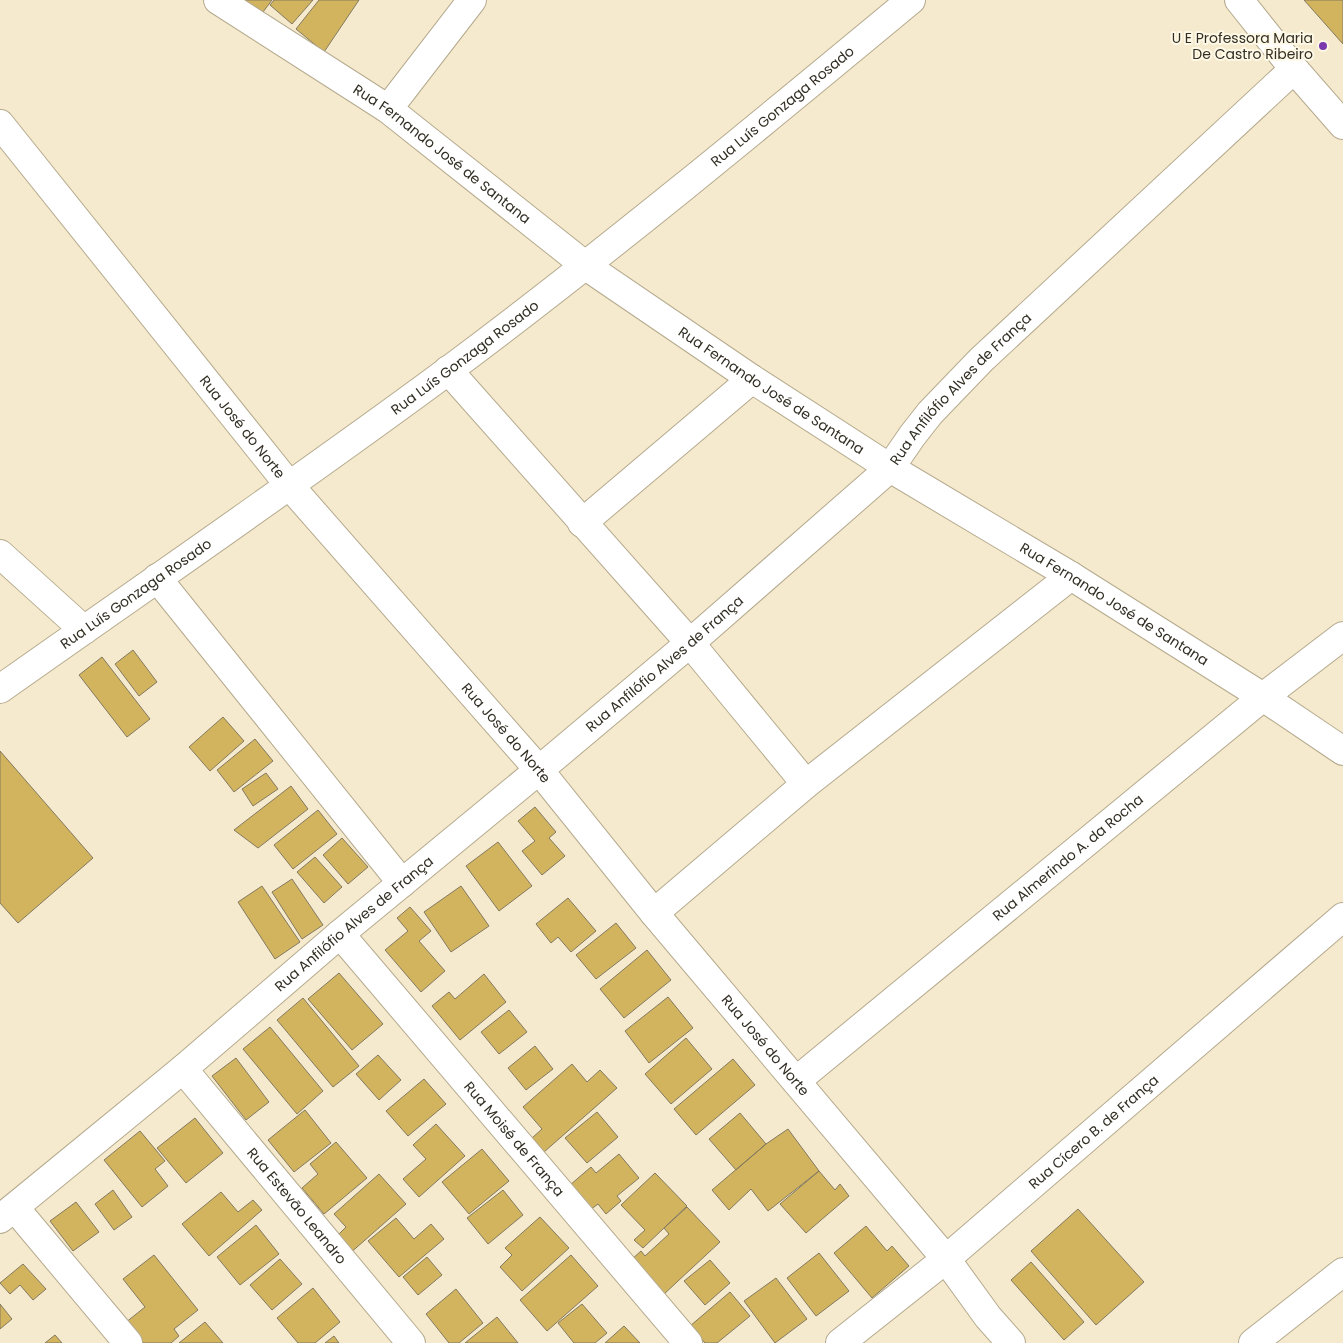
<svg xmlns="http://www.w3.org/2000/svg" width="1343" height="1343" viewBox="0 0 1343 1343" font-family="Poppins,sans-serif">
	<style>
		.building { fill: #d2b45f; stroke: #83795f }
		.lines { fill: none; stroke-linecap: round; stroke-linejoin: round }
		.street-casing { stroke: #b5aa8e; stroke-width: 30 }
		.secondary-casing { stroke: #b5aa8e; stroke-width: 30 }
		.street { stroke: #fff; stroke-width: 28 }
		.secondary { stroke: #fff; stroke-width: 28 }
		.poi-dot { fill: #7c39ad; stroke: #fef8e6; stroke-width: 2 }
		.labels { text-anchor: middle; stroke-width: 4; stroke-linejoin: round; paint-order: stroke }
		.poi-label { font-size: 14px; fill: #322e23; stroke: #fef8e6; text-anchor: end }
		.street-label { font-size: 14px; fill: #322e23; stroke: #fef8e6 }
	</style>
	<rect width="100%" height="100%" fill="#f5eacd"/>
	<path class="building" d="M 243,0 L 272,0 L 260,16 Z
		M 274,0 L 313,0 L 292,24 L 270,5 Z
		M 319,0 L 359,0 L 324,52 L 296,29 Z
		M 1304,0 L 1343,0 L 1343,44 Z
		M 133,650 L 157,682 L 139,696 L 115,664 Z
		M 102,657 L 150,719 L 127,737 L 79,675 Z
		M 223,717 L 244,741 L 210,771 L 189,747 Z
		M 255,739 L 273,761 L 234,792 L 217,770 Z
		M 0,751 L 93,858 L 18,923 L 0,903 Z
		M 266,773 L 278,789 L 253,806 L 242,789 Z
		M 291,786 L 308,809 L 258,848 L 234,830 Z
		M 535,807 L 556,832 L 549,838 L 565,856 L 542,875 L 522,851 L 535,841 L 518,821 Z
		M 318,810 L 337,834 L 293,869 L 274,845 Z
		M 342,838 L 368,867 L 348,884 L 323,855 Z
		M 498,842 L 532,886 L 499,911 L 466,866 Z
		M 315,857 L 342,887 L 324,903 L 297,872 Z
		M 292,879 L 323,925 L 302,939 L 272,892 Z
		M 262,886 L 300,942 L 275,959 L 238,902 Z
		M 461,886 L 489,926 L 451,952 L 424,912 Z
		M 568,898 L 596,931 L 571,952 L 558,937 L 551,943 L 536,924 Z
		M 410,907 L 431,931 L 419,941 L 445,971 L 421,992 L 385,950 L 408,931 L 397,918 Z
		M 616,923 L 636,948 L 596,979 L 576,955 Z
		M 647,950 L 671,980 L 624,1018 L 600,989 Z
		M 339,973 L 383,1024 L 352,1050 L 308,999 Z
		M 484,974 L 506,1002 L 460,1040 L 432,1006 L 449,992 L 455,999 Z
		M 668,997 L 693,1028 L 649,1063 L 625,1031 Z
		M 303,998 L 359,1066 L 333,1087 L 277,1020 Z
		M 509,1010 L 527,1032 L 499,1054 L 481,1032 Z
		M 270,1027 L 323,1091 L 297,1114 L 243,1049 Z
		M 686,1038 L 712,1069 L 671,1104 L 645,1074 Z
		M 535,1046 L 553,1069 L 526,1090 L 508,1068 Z
		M 378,1055 L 401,1080 L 379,1100 L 356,1074 Z
		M 236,1058 L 269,1102 L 246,1120 L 212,1076 Z
		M 733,1059 L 755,1085 L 696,1135 L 674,1109 Z
		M 572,1064 L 587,1082 L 600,1070 L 617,1088 L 544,1152 L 532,1138 L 542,1129 L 523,1107 Z
		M 424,1079 L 446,1104 L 408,1136 L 386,1111 Z
		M 305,1110 L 331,1143 L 294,1172 L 268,1140 Z
		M 597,1112 L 618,1137 L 587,1163 L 565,1138 Z
		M 740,1113 L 766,1144 L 736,1170 L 709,1139 Z
		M 195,1118 L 223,1153 L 186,1183 L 157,1148 Z
		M 436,1124 L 465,1156 L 419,1197 L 403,1179 L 426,1159 L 413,1145 Z
		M 788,1129 L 819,1171 L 768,1211 L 751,1189 L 729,1210 L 712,1190 L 766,1144 Z
		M 140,1131 L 165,1161 L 155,1169 L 168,1186 L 142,1207 L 104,1160 Z
		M 336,1142 L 367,1178 L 324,1214 L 302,1188 L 318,1174 L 310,1164 Z
		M 482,1149 L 509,1181 L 469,1214 L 442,1182 Z
		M 619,1154 L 639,1178 L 617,1196 L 621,1201 L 606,1214 L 598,1204 L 590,1210 L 570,1185 L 591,1167 L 596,1173 Z
		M 819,1171 L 835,1190 L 840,1184 L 849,1196 L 806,1233 L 780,1204 Z
		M 655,1173 L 687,1206 L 643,1248 L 634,1240 L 645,1230 L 621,1205 Z
		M 379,1174 L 406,1204 L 348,1255 L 334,1239 L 346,1227 L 334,1214 Z
		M 113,1190 L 132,1217 L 114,1230 L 95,1204 Z
		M 503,1190 L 523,1215 L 488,1244 L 467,1218 Z
		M 221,1192 L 238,1212 L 253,1200 L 262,1210 L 209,1256 L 182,1224 Z
		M 76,1202 L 99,1232 L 73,1251 L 50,1221 Z
		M 687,1207 L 720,1242 L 663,1295 L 631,1260 L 641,1251 L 645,1256 L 669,1234 L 664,1228 Z
		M 1078,1209 L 1144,1282 L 1096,1325 L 1031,1251 Z
		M 540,1217 L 569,1248 L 522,1291 L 500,1267 L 512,1255 L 505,1248 Z
		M 396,1218 L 414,1239 L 431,1224 L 444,1239 L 399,1277 L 368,1241 Z
		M 256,1225 L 279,1254 L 240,1285 L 217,1257 Z
		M 866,1226 L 887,1251 L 892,1246 L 909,1266 L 872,1298 L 834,1253 Z
		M 819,1253 L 849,1291 L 816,1316 L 787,1278 Z
		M 154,1255 L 198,1310 L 174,1329 L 179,1336 L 171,1343 L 141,1343 L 125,1323 L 145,1307 L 123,1279 Z
		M 571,1255 L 598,1286 L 547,1331 L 520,1300 Z
		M 427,1257 L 442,1275 L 418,1295 L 403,1277 Z
		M 280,1259 L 302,1284 L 272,1310 L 250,1285 Z
		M 710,1260 L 730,1283 L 705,1305 L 684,1281 Z
		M 1031,1262 L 1084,1322 L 1064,1340 L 1011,1280 Z
		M 23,1264 L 46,1289 L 33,1300 L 20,1285 L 10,1294 L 0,1283 Z
		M 776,1278 L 807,1319 L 775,1343 L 744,1301 Z
		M 313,1288 L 340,1322 L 315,1343 L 298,1343 L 277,1318 Z
		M 456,1289 L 483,1323 L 459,1343 L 449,1343 L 426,1314 Z
		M 730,1292 L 750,1316 L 717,1343 L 705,1343 L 690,1326 Z
		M 0,1304 L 12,1319 L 0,1329 Z
		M 582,1304 L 607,1333 L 595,1343 L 574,1343 L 558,1323 Z
		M 497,1317 L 518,1343 L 465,1343 Z
		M 205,1322 L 223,1343 L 179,1343 Z
		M 624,1326 L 640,1343 L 605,1343 Z
		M 55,1335 L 62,1343 L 45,1343 Z
		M 334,1336 L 339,1343 L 325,1343 Z"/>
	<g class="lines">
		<g class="street-casing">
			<g id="street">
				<path d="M 1239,0 L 1294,69 L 1343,125"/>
				<path d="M 388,109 L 472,0"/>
				<path id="s1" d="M 0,124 L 289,485 L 539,770 L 654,913 L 946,1259 L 988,1317 L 1011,1343"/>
				<path d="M 448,370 L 690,643 L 806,784"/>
				<path d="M 582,523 L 752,379"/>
				<path d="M 0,554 L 84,630"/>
				<path d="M 157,578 L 402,883"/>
				<path d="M 654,913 L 806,784 L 1071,576"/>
				<path id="s2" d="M 340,934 L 688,1343"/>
				<path id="s3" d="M 183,1069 L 411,1343"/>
				<path id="s4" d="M 796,1081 L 1263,697 L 1343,636"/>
				<path d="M 15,1208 L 128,1343"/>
				<path id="s5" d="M 0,1219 L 183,1069 L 340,934 L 539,770 L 690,643 L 890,468 L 912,436 L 930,413 L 981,360 L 1294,69"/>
				<path id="s6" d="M 840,1343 L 946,1259 L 1343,917"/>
				<path d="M 1253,1343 L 1343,1272"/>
			</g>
		</g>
		<g class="secondary-casing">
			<g id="secondary">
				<path id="s7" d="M 218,0 L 388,109 L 586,266 L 752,379 L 890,468 L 1071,576 L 1263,697 L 1343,751"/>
				<path id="s8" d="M 0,689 C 150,583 302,479 449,370 C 607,252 759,126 911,0"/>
			</g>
		</g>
		<use href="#street" class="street"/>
		<use href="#secondary" class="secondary"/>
	</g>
	<circle class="poi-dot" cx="1323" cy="46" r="5"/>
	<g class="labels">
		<g class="poi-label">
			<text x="1313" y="43">U E Professora Maria<tspan x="1313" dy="16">De Castro Ribeiro</tspan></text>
		</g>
		<g class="street-label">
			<text dy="5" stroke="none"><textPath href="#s8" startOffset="976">Rua Luís Gonzaga Rosado</textPath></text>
			<text dy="5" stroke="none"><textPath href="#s7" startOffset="272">Rua Fernando José de Santana</textPath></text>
			<text dy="5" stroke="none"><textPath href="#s8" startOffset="571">Rua Luís Gonzaga Rosado</textPath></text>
			<text dy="5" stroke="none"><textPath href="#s5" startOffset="1271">Rua Anfilófio Alves de França</textPath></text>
			<text dy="5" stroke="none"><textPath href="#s7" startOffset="678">Rua Fernando José de Santana</textPath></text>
			<text dy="5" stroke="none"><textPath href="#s1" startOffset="388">Rua José do Norte</textPath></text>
			<text dy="5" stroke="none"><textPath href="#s8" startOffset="166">Rua Luís Gonzaga Rosado</textPath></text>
			<text dy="5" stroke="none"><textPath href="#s7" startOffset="1082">Rua Fernando José de Santana</textPath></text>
			<text dy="5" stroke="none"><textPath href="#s5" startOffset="866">Rua Anfilófio Alves de França</textPath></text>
			<text dy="5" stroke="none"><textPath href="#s1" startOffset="792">Rua José do Norte</textPath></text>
			<text dy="5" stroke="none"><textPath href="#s4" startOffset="352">Rua Almerindo A. da Rocha</textPath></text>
			<text dy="5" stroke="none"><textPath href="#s5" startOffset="461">Rua Anfilófio Alves de França</textPath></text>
			<text dy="5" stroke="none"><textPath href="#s1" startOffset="1198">Rua José do Norte</textPath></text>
			<text dy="5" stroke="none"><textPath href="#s6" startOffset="330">Rua Cícero B. de França</textPath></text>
			<text dy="5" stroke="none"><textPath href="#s2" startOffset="269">Rua Moisé de França</textPath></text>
			<text dy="5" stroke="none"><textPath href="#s3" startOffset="178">Rua Estevão Leandro</textPath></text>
		</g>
	</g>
</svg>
